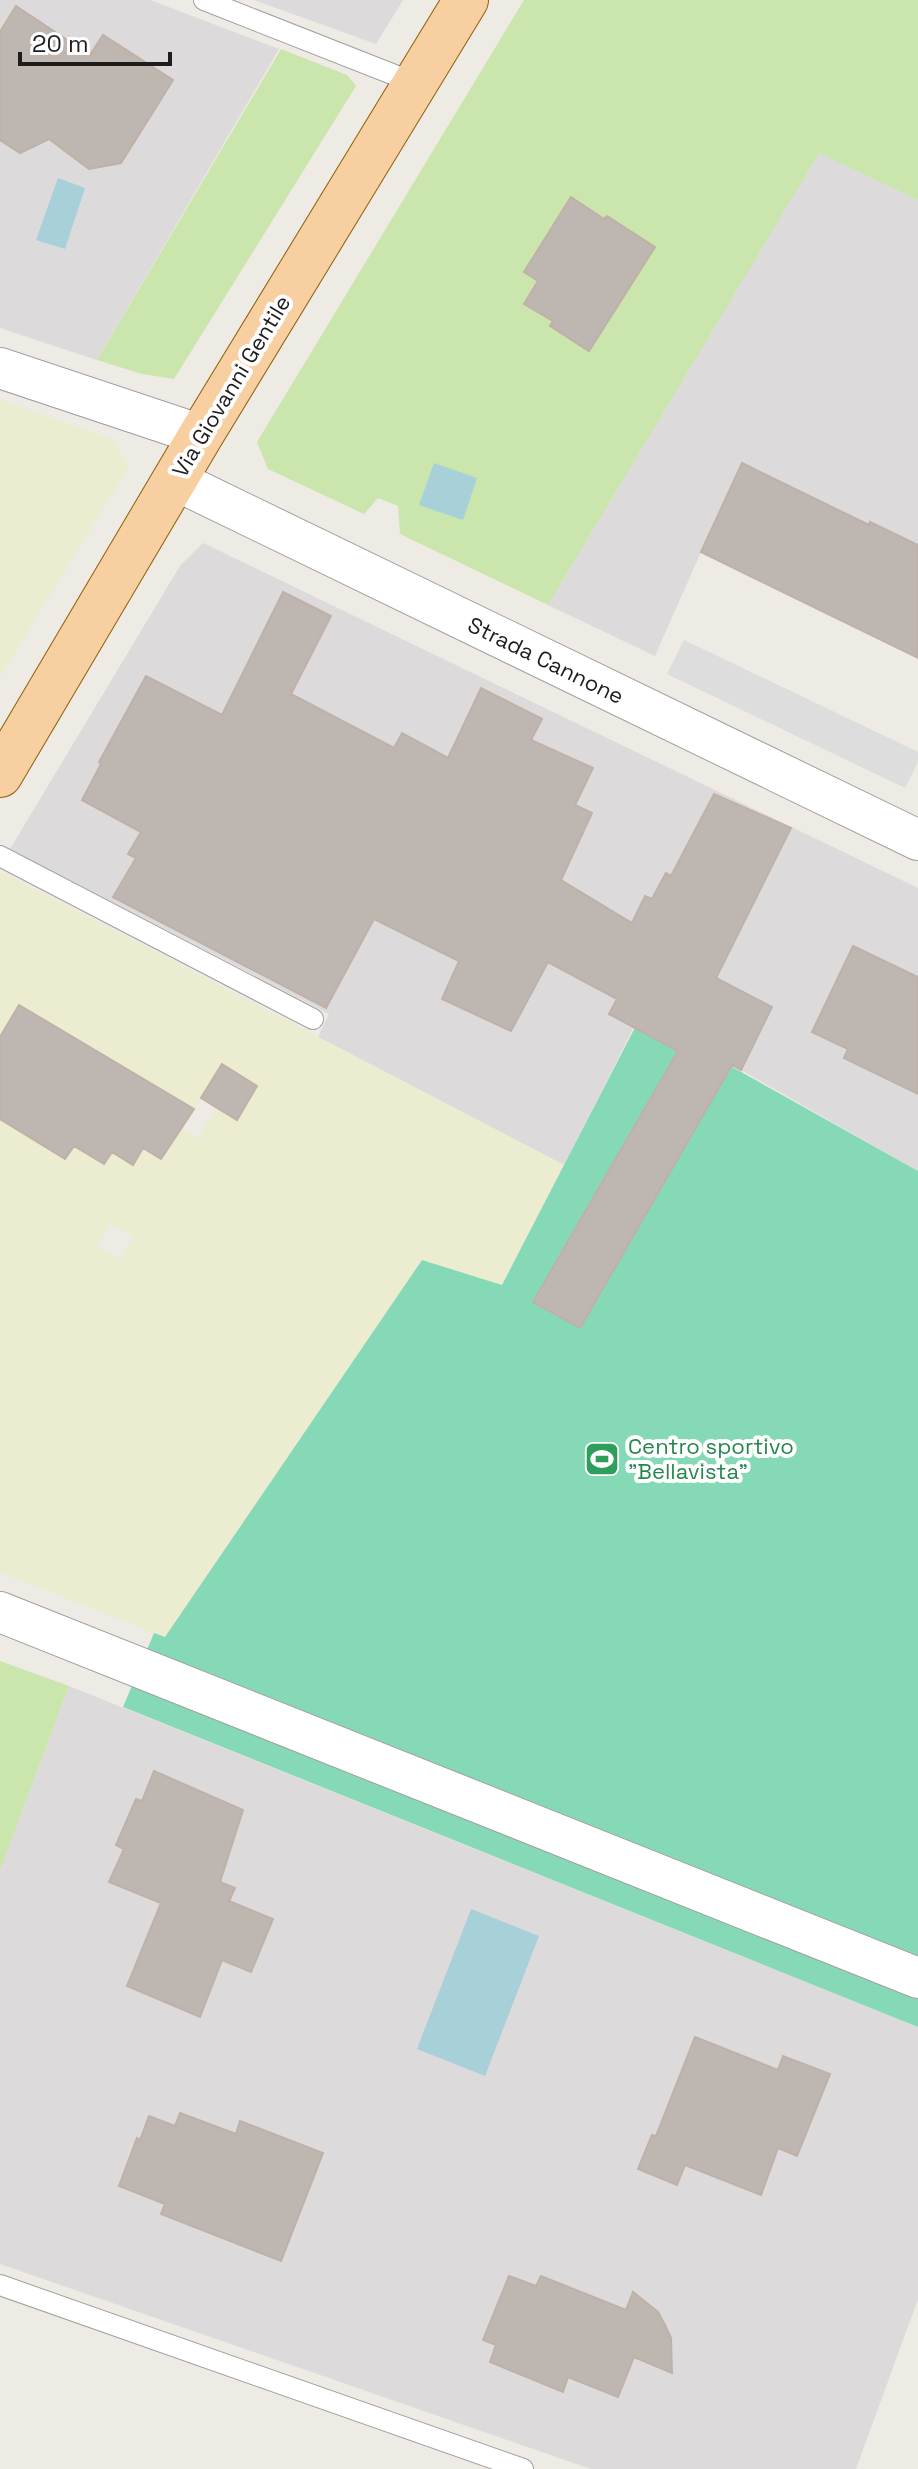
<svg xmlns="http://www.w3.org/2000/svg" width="918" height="2469" viewBox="0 0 918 2469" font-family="'Space Grotesk',sans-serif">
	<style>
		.residential { fill: #dcdadb }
		.farmland { fill: #ebecd0; fill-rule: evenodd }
		.grass { fill: #cae6ac; fill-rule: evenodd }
		.pitch { fill: #86d9b6 }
		.parking { fill: #ddd }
		.water { fill: #a7d0d9 }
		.building { fill: #beb6b1; stroke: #bfb1a7; stroke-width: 2 }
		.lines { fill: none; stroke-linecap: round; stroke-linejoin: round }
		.service-casing { stroke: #a1a1a1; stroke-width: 22 }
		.minor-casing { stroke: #a1a1a1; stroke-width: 42 }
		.primary-casing { stroke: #8f5e08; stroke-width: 46 }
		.service { stroke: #fff; stroke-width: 20 }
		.minor { stroke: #fff; stroke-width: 40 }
		.primary { stroke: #f7cfa0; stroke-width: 44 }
		.labels { text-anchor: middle; stroke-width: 8; stroke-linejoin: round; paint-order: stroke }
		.street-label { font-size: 22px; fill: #1d1d1d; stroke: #fff }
		.leisure-label { font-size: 22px; fill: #27864d; stroke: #fff; text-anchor: start }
	</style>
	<rect width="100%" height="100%" fill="#eeeae4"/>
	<path class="residential" d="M 0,0 L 150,0 L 279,49 L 97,360 L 0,328 Z
		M 254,0 L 403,0 L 376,44 Z
		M 819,152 L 918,200 L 918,658 L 701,552 L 655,656 L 548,605 Z
		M 203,543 L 918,888 L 918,1171 L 741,1070 L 634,1027 L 564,1165 L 318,1037 L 329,1014 L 10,849 L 180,566 Z
		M 69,1686 L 918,2027 L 918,2299 L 856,2469 L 591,2469 L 0,2264 L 0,1871 Z"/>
	<path class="farmland" d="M 0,400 L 112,439 L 129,466 L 0,677 Z
		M 0,871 L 564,1165 L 502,1285 L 422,1260 L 165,1637 L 0,1572 L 0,1119 L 65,1159 L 74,1146 L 104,1164 L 112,1152 L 132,1164 L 143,1148 L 161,1159 L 190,1107 L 19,1005 L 0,1037 ZM 222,1065 L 257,1086 L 237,1120 L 217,1108 L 197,1140 L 182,1129 ZM 110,1223 L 134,1237 L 120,1259 L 97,1246 Z"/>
	<path class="grass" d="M 524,0 L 918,0 L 918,200 L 819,153 L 548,605 L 400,534 L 398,506 L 378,498 L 364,514 L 268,469 L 257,442 ZM 571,197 L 604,219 L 607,216 L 655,247 L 589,351 L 550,326 L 553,321 L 524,304 L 538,281 L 524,271 Z
		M 281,49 L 347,75 L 356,86 L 174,379 L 142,374 L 97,360 Z
		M 0,1661 L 69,1686 L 0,1871 Z"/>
	<path class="pitch" d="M 641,1016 L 918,1171 L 918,2027 L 123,1707 L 154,1633 L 165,1637 L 422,1260 L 502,1285 Z"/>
	<path class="parking" d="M 684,640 L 918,752 L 918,762 L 905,788 L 667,674 Z"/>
	<path class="water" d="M 58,178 L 85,188 L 65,249 L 36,240 Z
		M 434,463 L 477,478 L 463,520 L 419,505 Z
		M 471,1909 L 539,1936 L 485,2076 L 417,2049 Z"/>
	<path class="building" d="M 16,6 L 90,55 L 103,35 L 173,80 L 121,163 L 89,169 L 49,139 L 20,153 L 0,140 L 0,32 Z
		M 571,197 L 604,219 L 607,216 L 655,247 L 589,351 L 550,326 L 553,321 L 524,304 L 538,281 L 524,272 Z
		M 742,463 L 869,525 L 870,522 L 918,545 L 918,658 L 701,552 Z
		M 283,592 L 331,616 L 291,694 L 394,748 L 402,733 L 448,758 L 481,688 L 542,719 L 531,740 L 593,768 L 575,805 L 592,813 L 561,880 L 632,923 L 645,896 L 652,899 L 666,873 L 671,876 L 714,794 L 791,828 L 716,978 L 772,1007 L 741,1070 L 732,1065 L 580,1328 L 533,1302 L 678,1051 L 609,1014 L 617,999 L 548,962 L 511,1031 L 442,999 L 459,961 L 374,919 L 326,1008 L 113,897 L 136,858 L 128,854 L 141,832 L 82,800 L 101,764 L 99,762 L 146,676 L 222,715 Z
		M 853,946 L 918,977 L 918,1094 L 844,1058 L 848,1049 L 812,1032 Z
		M 19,1005 L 194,1109 L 161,1159 L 143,1148 L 133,1165 L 112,1152 L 104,1164 L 74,1146 L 65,1159 L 0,1119 L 0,1037 Z
		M 222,1064 L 257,1086 L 237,1120 L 201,1098 Z
		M 154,1771 L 243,1810 L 220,1882 L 235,1888 L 229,1901 L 273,1919 L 251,1972 L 222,1960 L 200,2017 L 127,1986 L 161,1903 L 109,1882 L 124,1849 L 116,1845 L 136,1799 L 142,1801 Z
		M 695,2037 L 778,2070 L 783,2056 L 830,2074 L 797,2156 L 778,2148 L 761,2195 L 685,2165 L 677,2185 L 638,2169 L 652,2135 L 656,2136 Z
		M 180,2113 L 236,2134 L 240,2121 L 323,2153 L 281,2261 L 161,2214 L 165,2204 L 119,2186 L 137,2138 L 140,2140 L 149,2116 L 175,2126 Z
		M 509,2276 L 536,2286 L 541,2276 L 626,2310 L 633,2292 L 658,2312 L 665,2325 L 671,2338 L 672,2373 L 634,2357 L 618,2397 L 568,2377 L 563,2392 L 490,2362 L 496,2345 L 483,2340 Z"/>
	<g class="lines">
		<g class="service-casing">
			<path id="service" d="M 204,0 L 415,83
				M 0,856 L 313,1019
				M 0,2285 L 523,2469"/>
		</g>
		<g class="minor-casing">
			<path id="minor" d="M 0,368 L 201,435
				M 175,480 L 918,840
				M 0,1612 L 918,1978"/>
		</g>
		<g class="primary-casing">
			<path id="primary" d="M 0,775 L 201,435 L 466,0"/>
		</g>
		<use href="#service" class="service"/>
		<use href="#minor" class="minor"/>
		<use href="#primary" class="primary"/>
	</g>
	<defs>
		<g id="stadium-square" transform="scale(1.8)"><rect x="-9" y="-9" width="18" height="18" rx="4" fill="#2e9e5b" stroke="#fff"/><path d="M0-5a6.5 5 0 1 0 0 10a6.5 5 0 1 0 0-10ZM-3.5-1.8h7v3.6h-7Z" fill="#fff"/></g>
	</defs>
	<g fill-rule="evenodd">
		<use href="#stadium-square" x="602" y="1459"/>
	</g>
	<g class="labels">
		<g class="street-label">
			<text transform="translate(231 386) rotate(-59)" y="8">Via Giovanni Gentile</text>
			<text transform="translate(546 660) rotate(26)" y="8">Strada Cannone</text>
		</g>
		<g class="leisure-label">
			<text x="628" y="1454">Centro sportivo<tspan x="628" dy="25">"Bellavista"</tspan></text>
		</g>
	</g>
	<path d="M20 52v12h150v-12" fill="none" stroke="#1d1d1d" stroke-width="4"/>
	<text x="32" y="52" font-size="24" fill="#1d1d1d" stroke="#ffffff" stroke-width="6" paint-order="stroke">20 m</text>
</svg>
